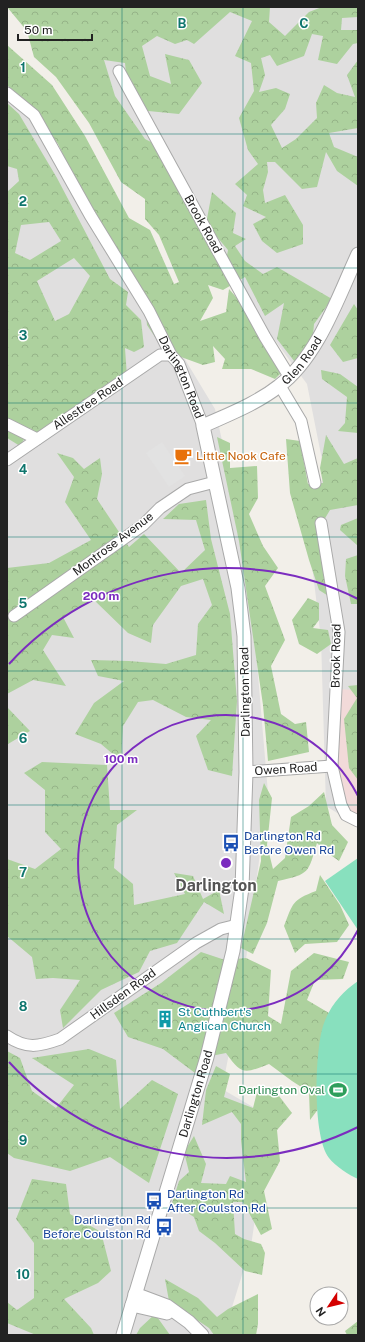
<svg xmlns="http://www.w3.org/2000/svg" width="365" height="1342" viewBox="0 0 365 1342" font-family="'Public Sans',sans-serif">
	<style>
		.residential { fill: #e0dfdf }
		.commercial { fill: #f2dad9 }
		.forest { fill: url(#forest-crowns); fill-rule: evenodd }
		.pitch { fill: #88e0be }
		.parking { fill: #e2e2e2 }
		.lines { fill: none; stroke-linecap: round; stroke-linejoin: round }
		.minor-casing { stroke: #a9a9a9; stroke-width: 13 }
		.tertiary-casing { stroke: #a9a9a9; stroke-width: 15 }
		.minor { stroke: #fff; stroke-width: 11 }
		.tertiary { stroke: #fff; stroke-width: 13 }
		.grid { fill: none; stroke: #0f766e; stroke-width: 1; stroke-opacity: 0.55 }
		.ring { fill: none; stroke: #7b2cbf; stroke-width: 2 }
		.labels { text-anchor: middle; stroke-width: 3; stroke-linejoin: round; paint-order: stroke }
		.street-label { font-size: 12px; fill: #222; stroke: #fff }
		.food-label { font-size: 12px; fill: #c56008; stroke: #fff; text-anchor: start }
		.transit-label { font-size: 12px; fill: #164399; stroke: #fff; text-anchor: start }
		.culture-label { font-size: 12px; fill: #0d838f; stroke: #fff; text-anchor: start }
		.leisure-label { font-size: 12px; fill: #27864d; stroke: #fff; text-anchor: end }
		.district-label { font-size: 16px; font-weight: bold; fill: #555; stroke: #fff }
		.grid-label { font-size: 13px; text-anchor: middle; font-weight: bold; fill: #0f766e; stroke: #fff; stroke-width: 3; stroke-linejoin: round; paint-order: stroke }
		.centre { fill: #7b2cbf; stroke: #fff; stroke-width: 2 }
		.ring-label { font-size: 12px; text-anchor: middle; font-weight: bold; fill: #7b2cbf; stroke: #fff; stroke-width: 3; stroke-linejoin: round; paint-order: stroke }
	</style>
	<defs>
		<pattern id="forest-crowns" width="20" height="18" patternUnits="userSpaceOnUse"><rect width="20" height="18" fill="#add19e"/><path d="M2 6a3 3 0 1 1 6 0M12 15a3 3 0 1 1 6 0" fill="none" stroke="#95b388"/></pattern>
	</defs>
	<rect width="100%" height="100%" fill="#f2efe9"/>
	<path class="residential" d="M 48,7 L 358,7 L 358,826 L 326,806 L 321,639 L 306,516 L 325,475 L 307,384 L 224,271 Z
		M 7,80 L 51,138 L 215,409 L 248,557 L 268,793 L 243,982 L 222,1089 L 270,1117 L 251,1246 L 224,1333 L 225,1335 L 7,1335 Z"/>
	<path class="commercial" d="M 337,689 L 358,690 L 358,819 L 344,814 L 335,772 Z"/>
	<path class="forest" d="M 7,7 L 270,7 L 269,22 L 285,36 L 309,12 L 322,7 L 358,7 L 358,17 L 342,18 L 341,30 L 358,30 L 358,43 L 353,44 L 337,64 L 318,60 L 323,36 L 312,34 L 304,56 L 277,66 L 270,55 L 261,58 L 265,75 L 259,92 L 276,88 L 290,94 L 285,109 L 271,125 L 282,148 L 296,139 L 317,118 L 316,103 L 324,85 L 337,93 L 355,97 L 347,75 L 358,60 L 358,128 L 329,133 L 334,147 L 358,157 L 358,186 L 337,171 L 326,152 L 317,187 L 302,189 L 275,162 L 267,162 L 268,172 L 263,190 L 265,203 L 285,195 L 303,225 L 303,244 L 277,253 L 262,241 L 253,224 L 266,217 L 243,206 L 247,195 L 235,184 L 258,164 L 248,150 L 239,118 L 254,91 L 251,63 L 235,56 L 252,21 L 230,12 L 194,44 L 187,40 L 175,44 L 157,36 L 142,46 L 150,76 L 171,84 L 165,54 L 189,60 L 202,83 L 179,114 L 138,110 L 128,94 L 125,63 L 104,60 L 115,96 L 145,139 L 167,150 L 173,182 L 194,203 L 209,246 L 225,266 L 228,250 L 206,224 L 212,192 L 236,213 L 233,233 L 246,239 L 235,246 L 245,261 L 263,274 L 277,267 L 332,299 L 314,324 L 311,359 L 298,366 L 277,339 L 284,303 L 265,316 L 245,277 L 223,290 L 208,285 L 213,298 L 200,321 L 226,312 L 229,289 L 256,320 L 281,373 L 275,379 L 251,369 L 222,369 L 225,359 L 213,346 L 215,362 L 203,365 L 181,357 L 155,337 L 147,325 L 145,301 L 94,219 L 58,144 L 30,105 L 7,85 L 7,45 L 52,85 L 85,136 L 129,218 L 150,230 L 174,284 L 179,282 L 159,235 L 145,219 L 145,199 L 121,182 L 89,123 L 56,77 L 34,57 L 27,31 Z
		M 7,103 L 19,114 L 57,178 L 110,279 L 128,292 L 126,305 L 141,320 L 144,347 L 134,352 L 125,348 L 127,377 L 35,438 L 31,428 L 20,446 L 7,438 L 7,192 L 19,181 L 17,169 L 7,166 ZM 49,222 L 61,241 L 30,260 L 15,253 L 21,225 ZM 74,258 L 90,276 L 69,314 L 55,321 L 37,281 Z
		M 354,304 L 358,310 L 358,358 L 343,362 L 330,345 Z
		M 321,370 L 340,374 L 358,387 L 358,433 L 338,431 L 345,423 L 347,397 L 322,379 Z
		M 326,435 L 344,464 L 358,458 L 358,505 L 330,510 L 321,525 L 333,599 L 319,590 L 309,560 L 290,493 L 286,439 L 300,441 L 308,484 L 323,483 L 320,468 Z
		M 217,437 L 230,443 L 230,468 L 257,466 L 258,498 L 249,514 L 263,546 L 278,568 L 265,586 L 285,640 L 271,666 L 281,714 L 295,724 L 306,722 L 309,752 L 268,761 L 263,705 L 239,541 Z
		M 57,453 L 73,458 L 84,469 L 100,458 L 102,474 L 97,499 L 129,547 L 144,534 L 181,573 L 205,550 L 196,520 L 163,519 L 179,504 L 206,500 L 211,539 L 230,614 L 237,701 L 232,776 L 208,770 L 196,736 L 211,720 L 186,717 L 153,700 L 138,702 L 123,726 L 121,761 L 101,744 L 75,734 L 94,703 L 124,681 L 98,676 L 91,660 L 129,661 L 166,664 L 196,655 L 198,624 L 212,605 L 203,579 L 181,586 L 153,625 L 151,643 L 128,633 L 93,599 L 63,617 L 74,638 L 52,635 L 43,650 L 66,686 L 33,680 L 7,694 L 7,568 L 49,563 L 91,540 L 65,502 L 74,477 Z
		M 358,518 L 358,546 L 340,530 L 341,525 Z
		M 358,555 L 358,604 L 351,604 L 345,576 L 346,559 Z
		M 308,598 L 319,603 L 319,620 L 313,628 L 328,630 L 331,644 L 317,654 L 299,644 L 292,620 Z
		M 358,685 L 358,780 L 349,768 L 344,719 L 357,698 L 348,686 Z
		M 7,707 L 30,731 L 8,744 L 7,744 Z
		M 42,762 L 107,765 L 110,810 L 137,810 L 117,825 L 114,868 L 133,884 L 134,905 L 185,894 L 174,873 L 193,876 L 203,899 L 219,890 L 224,914 L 204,902 L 177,943 L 150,951 L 139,972 L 101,990 L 63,1028 L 60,1010 L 80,980 L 53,978 L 36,979 L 32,957 L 7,936 L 7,859 L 35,869 L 61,849 L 45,832 L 45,790 L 24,773 Z
		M 264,783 L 272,798 L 267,845 L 273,869 L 285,858 L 291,817 L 309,806 L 324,792 L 332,825 L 348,842 L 339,861 L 325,851 L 317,843 C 308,873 310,874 278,881 L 267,923 L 253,954 L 241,948 L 261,861 L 259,800 Z
		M 320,875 L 340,905 L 349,925 L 337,942 L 305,944 L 295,953 L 284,926 C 293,903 292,900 316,891 Z
		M 201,952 L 225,960 L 246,958 L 271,970 L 268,1016 L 281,1024 L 291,971 L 314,953 L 349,962 L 343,979 L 315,980 L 307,1000 L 329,1013 L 325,1100 L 310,1120 L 309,1092 L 292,1081 L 269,1064 C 245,1073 242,1076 226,1053 L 206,1057 L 195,1073 L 163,1049 L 128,1037 L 114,1013 L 161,983 Z
		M 89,1049 L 116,1060 L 120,1109 L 152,1080 L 178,1094 L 149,1183 L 110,1157 L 70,1171 L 14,1158 L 7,1153 L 7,1051 L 20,1058 L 32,1091 L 56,1108 L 74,1085 L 32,1058 Z
		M 216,1066 L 230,1074 L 224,1097 L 253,1108 L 258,1088 L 276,1092 L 292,1113 L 277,1130 L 280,1161 L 264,1191 L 272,1229 L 261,1235 L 243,1202 L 233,1202 L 235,1234 L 244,1239 L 261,1244 L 265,1253 L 262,1275 L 245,1271 L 215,1243 L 199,1231 L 194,1217 L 172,1203 L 179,1181 L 189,1172 L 184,1152 L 194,1136 L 206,1164 L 201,1183 L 226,1184 L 230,1176 L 246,1182 L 241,1141 L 241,1124 L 232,1112 L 202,1125 L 206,1090 Z
		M 32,1179 L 66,1184 L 70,1214 L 101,1232 L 111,1271 L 98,1283 L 64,1299 L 91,1328 L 94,1335 L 36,1335 L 7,1323 L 7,1302 L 17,1310 L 34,1298 L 34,1243 L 16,1219 Z
		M 165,1279 L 198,1298 L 217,1317 L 228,1309 L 258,1294 L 258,1324 L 256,1335 L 214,1335 L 209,1328 L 169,1301 Z
		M 155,1314 L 170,1335 L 136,1335 L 140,1328 Z
		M 358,1321 L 358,1335 L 347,1335 L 345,1331 Z"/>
	<path class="pitch" d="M 358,858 L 358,930 L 325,881 Z
		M 358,981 L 358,1179 C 349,1175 335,1166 329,1158 C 312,1136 315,1052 323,1026 C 329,1007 342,992 358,981 Z"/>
	<path class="parking" d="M 162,442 L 185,476 L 169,487 L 146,453 Z"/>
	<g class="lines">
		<g class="minor-casing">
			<g id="minor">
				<path d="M 119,71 L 265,337 L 289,376"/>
				<path id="s1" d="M 7,93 L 34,115 L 90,215 L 149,311 L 171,355 L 179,364 L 203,426"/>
				<path d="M 280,386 L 301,421 L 315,483"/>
				<path d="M 7,424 L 37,439"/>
				<path d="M 7,460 L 160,355 L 171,355"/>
				<path d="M 321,523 L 339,632 L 332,766 L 341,805 L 346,815 L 358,821"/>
				<path d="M 14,616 L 143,525 L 160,508 L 188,489 L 215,482"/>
				<path d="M 246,772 L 332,766"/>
				<path d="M 7,1036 C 26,1049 38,1047 60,1039 L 196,943 L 221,929 L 237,925"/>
			</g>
		</g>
		<g class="tertiary-casing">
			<g id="tertiary">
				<path d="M 135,1294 L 167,1306 L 189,1322 L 202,1335"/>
				<path d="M 132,1305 L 167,1313"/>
				<path id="s2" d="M 123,1335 L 207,1057 L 233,951 L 242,888 L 246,772 L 244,636 L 238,588 L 203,426 C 229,414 256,404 279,386 C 318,357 338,297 358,254"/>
			</g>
		</g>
		<use href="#minor" class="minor"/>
		<use href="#tertiary" class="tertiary"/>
	</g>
	<path class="grid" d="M 122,7 L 122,1335M 243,7 L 243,1335M 7,134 L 358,134M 7,268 L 358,268M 7,403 L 358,403M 7,537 L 358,537M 7,671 L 358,671M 7,805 L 358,805M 7,939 L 358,939M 7,1074 L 358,1074M 7,1208 L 358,1208"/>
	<g class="ring">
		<path d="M358 930A148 148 0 1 1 358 796"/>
		<path d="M358 1127A295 295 0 0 1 9 1062M9 664A295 295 0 0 1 358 599"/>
	</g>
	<defs>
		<g id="cafe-bare" transform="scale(1.38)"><path d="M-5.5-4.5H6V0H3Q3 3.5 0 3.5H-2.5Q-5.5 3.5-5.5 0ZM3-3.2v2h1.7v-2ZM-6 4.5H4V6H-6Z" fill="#e8710a" stroke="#fff" stroke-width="2.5" paint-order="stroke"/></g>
		<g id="bus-bare" transform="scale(1.38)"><path d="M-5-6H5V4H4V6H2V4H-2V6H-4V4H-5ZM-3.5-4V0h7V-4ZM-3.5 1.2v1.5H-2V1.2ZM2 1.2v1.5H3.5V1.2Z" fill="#1a4fb4" stroke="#fff" stroke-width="2.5" paint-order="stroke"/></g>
		<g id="building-bare" transform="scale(1.38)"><path d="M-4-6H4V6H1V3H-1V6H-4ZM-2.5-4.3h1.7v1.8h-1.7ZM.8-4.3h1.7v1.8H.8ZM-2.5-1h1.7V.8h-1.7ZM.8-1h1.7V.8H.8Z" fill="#0f9aa8" stroke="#fff" stroke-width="2.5" paint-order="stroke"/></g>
		<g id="stadium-bare" transform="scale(1.38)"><path d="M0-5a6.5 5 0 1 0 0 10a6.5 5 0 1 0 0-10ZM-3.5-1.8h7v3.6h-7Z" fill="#2e9e5b" stroke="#fff" stroke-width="2.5" paint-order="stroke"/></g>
	</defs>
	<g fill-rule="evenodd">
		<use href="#cafe-bare" x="183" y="456"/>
		<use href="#bus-bare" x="231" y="843"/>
		<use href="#building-bare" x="165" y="1019"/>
		<use href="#stadium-bare" x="338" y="1090"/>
		<use href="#bus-bare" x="154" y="1201"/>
		<use href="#bus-bare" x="164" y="1227"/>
	</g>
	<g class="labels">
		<g class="street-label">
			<text transform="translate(203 224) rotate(61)" y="4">Brook Road</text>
			<text dy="4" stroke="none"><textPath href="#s2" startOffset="1050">Glen Road</textPath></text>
			<text dy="4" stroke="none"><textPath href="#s1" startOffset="336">Darlington Road</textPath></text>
			<text transform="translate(88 404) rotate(-34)" y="4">Allestree Road</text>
			<text transform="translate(113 544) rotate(-37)" y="4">Montrose Avenue</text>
			<text transform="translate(336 656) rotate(-89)" y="4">Brook Road</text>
			<text transform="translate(245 692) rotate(-91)" y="4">Darlington Road</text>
			<text transform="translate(286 769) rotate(-4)" y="4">Owen Road</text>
			<text transform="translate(123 994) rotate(-36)" y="4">Hillsden Road</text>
			<text dy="4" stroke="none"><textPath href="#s2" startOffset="252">Darlington Road</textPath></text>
		</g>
		<g class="food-label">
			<text x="196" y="460">Little Nook Cafe</text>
		</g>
		<g class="transit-label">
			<text x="244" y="840">Darlington Rd<tspan x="244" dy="14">Before Owen Rd</tspan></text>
			<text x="167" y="1198">Darlington Rd<tspan x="167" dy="14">After Coulston Rd</tspan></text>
			<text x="151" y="1224" text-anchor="end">Darlington Rd<tspan x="151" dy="14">Before Coulston Rd</tspan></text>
		</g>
		<g class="culture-label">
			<text x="178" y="1016">St Cuthbert's<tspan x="178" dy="14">Anglican Church</tspan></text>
		</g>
		<g class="leisure-label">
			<text x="325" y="1094">Darlington Oval</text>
		</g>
		<g class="district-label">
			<text x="216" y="891">Darlington</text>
		</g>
	</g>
	<g class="grid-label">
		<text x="182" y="28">B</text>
		<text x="304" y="28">C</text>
		<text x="23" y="72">1</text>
		<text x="23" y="206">2</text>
		<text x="23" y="340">3</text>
		<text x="23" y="474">4</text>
		<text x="23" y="608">5</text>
		<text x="23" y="743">6</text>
		<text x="23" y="877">7</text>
		<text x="23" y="1011">8</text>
		<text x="23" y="1145">9</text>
		<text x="23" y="1279">10</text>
	</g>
	<circle cx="226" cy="863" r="6" class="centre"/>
	<g class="ring-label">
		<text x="101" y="600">200 m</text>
		<text x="121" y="763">100 m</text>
	</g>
	<rect width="365" height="1342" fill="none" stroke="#222222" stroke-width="16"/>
	<g transform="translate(329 1306) rotate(235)"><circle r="19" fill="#ffffff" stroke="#a7a7a7"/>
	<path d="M0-3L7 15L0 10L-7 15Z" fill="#d40000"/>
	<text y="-6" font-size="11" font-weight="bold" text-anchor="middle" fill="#222222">N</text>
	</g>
	<path d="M18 34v6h74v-6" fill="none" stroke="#222222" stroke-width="2"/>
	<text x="24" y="34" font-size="12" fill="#222222" stroke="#ffffff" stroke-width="3" paint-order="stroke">50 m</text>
</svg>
